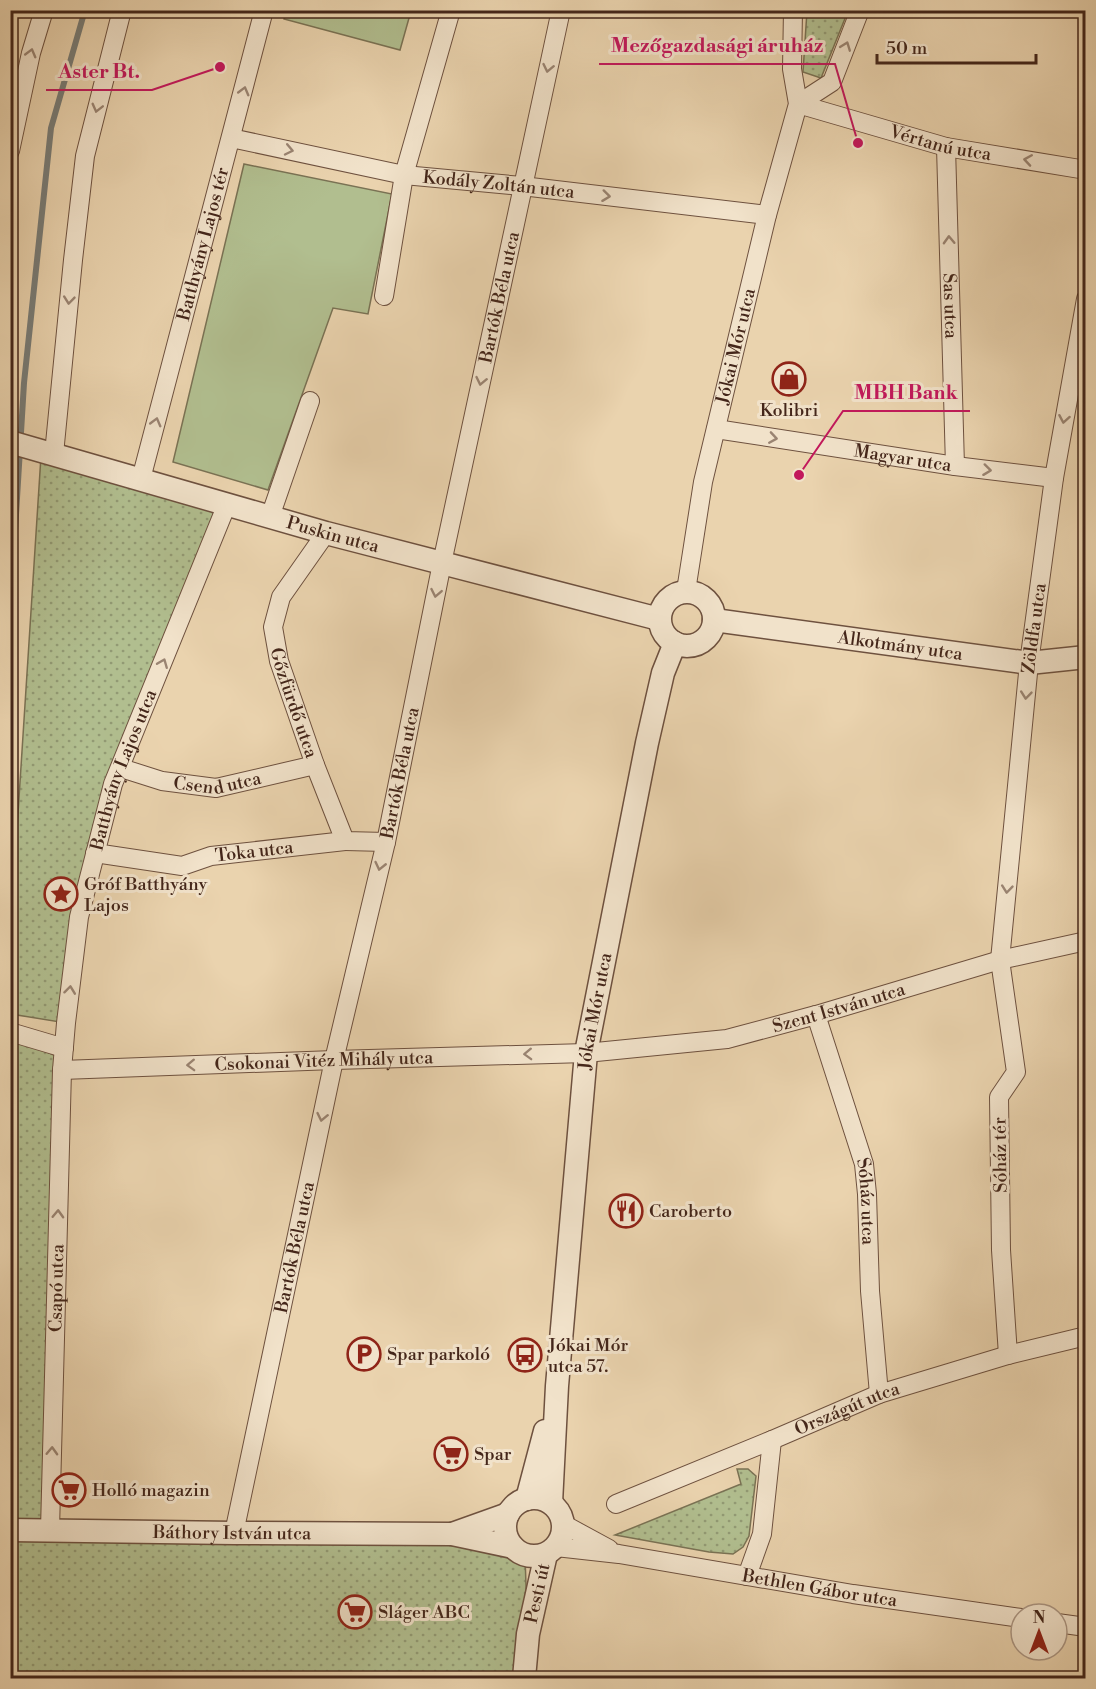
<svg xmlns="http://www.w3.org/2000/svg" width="1096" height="1689" viewBox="0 0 1096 1689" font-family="'Libre Bodoni',serif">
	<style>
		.grass { fill: url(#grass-dots); stroke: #7a7254; stroke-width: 1.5 }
		.garden { fill: #b1be8f; stroke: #7a7254; stroke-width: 1.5 }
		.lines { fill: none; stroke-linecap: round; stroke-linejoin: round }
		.stream { stroke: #787c77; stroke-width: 6 }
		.minor-casing { stroke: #6e513f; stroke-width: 20 }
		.tertiary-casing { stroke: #6e513f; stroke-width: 25 }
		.minor { stroke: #f1e2ca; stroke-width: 18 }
		.tertiary { stroke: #f1e2ca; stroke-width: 22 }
		.oneway { stroke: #9a8472 }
		.labels { text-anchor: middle; stroke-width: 6; stroke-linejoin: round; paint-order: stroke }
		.street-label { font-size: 18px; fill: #44261a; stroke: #f1e2ca }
		.poi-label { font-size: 18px; fill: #44261a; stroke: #f1e2ca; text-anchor: start }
		.leader { fill: none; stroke: #c2185b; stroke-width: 2 }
		.callout-dot { fill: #c2185b; stroke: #f1e2ca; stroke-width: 2 }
		.callout-label { font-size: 20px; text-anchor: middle; font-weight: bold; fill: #c2185b; stroke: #f1e2ca; stroke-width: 6; stroke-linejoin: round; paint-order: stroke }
	</style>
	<defs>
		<pattern id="grass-dots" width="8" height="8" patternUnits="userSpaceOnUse" patternTransform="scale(1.5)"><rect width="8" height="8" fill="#b1be8f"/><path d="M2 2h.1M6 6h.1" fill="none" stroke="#929a74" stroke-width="1.8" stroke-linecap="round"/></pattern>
	</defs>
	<rect width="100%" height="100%" fill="#ead3ae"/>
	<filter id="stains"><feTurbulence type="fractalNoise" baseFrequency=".00333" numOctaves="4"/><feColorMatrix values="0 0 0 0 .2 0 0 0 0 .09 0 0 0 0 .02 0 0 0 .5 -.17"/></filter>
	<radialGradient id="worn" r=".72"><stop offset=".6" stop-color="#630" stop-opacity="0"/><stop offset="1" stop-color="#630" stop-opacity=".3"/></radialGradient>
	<path class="grass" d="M 807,11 L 848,11 L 821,78 L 803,72 Z
		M 41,456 L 218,509 L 117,758 L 66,1023 L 11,1014 L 11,922 Z
		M 10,1036 L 63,1059 L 50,1530 L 489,1542 L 525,1555 L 527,1617 L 523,1678 L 11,1678 Z
		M 737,1469 L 748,1469 L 756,1476 L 749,1536 L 743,1547 L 733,1554 L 709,1552 L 615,1535 L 741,1484 Z"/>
	<path class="garden" d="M 286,11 L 286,10 L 411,11 L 400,50 L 284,19 Z
		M 244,164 L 392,194 L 368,314 L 333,308 L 268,490 L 173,462 Z"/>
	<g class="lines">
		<path class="stream" d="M 10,613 L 24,383 L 51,128 L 85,10"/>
		<g class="minor-casing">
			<g id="minor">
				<path id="s1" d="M 798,104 L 946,147 L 1086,170"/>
				<path d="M 798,104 L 832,82 L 860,10"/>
				<path id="s2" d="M 231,138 L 404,175 L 522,186 L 767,215"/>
				<path id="s3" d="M 946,147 L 955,466"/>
				<path d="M 10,151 L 31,53 L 44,10"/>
				<path d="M 384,296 L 404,175 L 451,10"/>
				<path id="s4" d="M 716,429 L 955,466 L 1054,478"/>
				<path d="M 54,454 L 73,260 L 85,156 L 122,10"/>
				<path id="s5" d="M 141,479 L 264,10"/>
				<path d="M 270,517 L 310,401"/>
				<path id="s6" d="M 326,533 L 281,597 L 273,627 L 279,661 L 315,765 L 345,841 L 386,842"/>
				<path id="s7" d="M 686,591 L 703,482 L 767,215 L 798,104 L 792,69 L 793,10"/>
				<path id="s8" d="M 121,768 L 162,781 L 216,788 L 315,765"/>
				<path id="s9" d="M 95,853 L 182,866 L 211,856 L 345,841"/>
				<path id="s10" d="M 816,1015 L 864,1164 L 867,1194 L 870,1291 L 879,1394"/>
				<path d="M 10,1032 L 64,1048"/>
				<path id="s11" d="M 62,1070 L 334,1060 L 586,1053 L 727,1039 L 816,1015 L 1000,960 L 1086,941"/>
				<path id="s12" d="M 1008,1355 L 1001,1250 L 999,1097 L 1016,1072 L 1000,960 L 1029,663 L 1054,478 L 1086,299"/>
				<path id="s13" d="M 616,1504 L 772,1440 L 879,1394 L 1008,1355 L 1086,1336"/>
				<path d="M 563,1524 L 609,1549"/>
				<path id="s14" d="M 50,1530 L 62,1070 L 66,1023 L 79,917 L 113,784 L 227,504"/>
				<path id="s15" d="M 234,1533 L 334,1060 L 386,842 L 442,563 L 561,10"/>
				<path id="s16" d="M 556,1547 L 619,1554 L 853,1594 L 1021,1618"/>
				<path d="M 747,1576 L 762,1534 L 772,1440"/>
				<path d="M 1057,1623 L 1086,1627"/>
			</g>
		</g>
		<g class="tertiary-casing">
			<g id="tertiary">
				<path id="s17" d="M 10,442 L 326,533 L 659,619"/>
				<circle cx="687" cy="619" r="27"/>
				<path id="s18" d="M 714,620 L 1029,663 L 1086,657"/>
				<circle cx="534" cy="1527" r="29"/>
				<path d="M 527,1499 L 545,1431"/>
				<path id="s19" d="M 551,1503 L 557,1386 L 586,1053 L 647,743 L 663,673 L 675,643"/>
				<path id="s20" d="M 10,1530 L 234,1533 L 452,1534 L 513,1547"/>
				<path d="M 452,1534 L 508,1514"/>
				<path id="s21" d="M 524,1678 L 528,1634 L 546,1554"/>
			</g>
		</g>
		<use href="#minor" class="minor"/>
		<use href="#tertiary" class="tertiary"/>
	</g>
	<defs><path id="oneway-chevron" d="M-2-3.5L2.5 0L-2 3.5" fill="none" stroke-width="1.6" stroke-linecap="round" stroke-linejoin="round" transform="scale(1.5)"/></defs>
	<g class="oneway">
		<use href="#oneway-chevron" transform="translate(846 46) rotate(-69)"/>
		<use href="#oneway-chevron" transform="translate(31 53) rotate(-75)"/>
		<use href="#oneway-chevron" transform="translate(548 68) rotate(102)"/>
		<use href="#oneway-chevron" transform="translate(244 91) rotate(-75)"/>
		<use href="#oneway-chevron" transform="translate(97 108) rotate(104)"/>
		<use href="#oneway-chevron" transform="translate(289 150) rotate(12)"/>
		<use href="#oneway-chevron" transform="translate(1028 160) rotate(-171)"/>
		<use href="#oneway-chevron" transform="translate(606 196) rotate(7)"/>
		<use href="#oneway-chevron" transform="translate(949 240) rotate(-92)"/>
		<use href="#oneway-chevron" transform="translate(69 300) rotate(96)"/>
		<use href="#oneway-chevron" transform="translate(481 381) rotate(102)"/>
		<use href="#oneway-chevron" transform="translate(1064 419) rotate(100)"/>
		<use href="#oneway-chevron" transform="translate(156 422) rotate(-75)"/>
		<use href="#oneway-chevron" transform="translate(773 438) rotate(9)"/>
		<use href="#oneway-chevron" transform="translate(987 470) rotate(7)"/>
		<use href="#oneway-chevron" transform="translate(436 593) rotate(101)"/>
		<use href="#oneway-chevron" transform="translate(163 663) rotate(-68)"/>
		<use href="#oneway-chevron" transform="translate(1026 695) rotate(96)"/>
		<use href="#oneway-chevron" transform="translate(380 866) rotate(103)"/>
		<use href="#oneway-chevron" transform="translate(1007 889) rotate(96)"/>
		<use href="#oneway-chevron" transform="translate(70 990) rotate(-83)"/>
		<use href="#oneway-chevron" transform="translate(528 1054) rotate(178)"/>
		<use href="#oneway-chevron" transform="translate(191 1065) rotate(178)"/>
		<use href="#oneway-chevron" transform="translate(322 1117) rotate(102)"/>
		<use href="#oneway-chevron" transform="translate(58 1214) rotate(-88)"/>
		<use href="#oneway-chevron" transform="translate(52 1451) rotate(-88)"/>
	</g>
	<defs>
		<g id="shop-ring" transform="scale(1.725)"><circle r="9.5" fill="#f1e2ca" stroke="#8f2418" stroke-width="1.5"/><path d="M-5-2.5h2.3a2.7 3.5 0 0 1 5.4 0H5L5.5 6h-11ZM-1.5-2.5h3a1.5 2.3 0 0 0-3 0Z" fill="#8f2418"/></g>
		<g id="sight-ring" transform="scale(1.725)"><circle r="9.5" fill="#f1e2ca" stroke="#8f2418" stroke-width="1.5"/><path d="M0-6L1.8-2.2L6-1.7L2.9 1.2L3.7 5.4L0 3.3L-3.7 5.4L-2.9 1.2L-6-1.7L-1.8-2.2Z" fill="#8f2418"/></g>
		<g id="restaurant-ring" transform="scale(1.725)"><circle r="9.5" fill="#f1e2ca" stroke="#8f2418" stroke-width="1.5"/><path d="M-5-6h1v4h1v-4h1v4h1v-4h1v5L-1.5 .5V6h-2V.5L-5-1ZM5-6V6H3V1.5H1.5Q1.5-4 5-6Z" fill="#8f2418"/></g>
		<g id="parking-ring" transform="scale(1.725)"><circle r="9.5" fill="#f1e2ca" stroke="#8f2418" stroke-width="1.5"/><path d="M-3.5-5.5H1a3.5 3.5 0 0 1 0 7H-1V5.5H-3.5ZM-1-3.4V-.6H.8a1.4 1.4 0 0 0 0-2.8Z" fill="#8f2418"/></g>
		<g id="bus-ring" transform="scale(1.725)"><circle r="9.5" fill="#f1e2ca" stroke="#8f2418" stroke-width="1.5"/><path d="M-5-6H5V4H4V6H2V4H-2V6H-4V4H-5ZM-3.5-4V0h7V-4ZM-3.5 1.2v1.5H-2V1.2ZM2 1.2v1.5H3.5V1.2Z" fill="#8f2418"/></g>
		<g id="supermarket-ring" transform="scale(1.725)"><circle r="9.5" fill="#f1e2ca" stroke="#8f2418" stroke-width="1.5"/><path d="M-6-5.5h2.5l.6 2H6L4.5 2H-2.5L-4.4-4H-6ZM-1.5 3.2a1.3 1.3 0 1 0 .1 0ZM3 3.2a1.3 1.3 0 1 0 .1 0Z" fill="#8f2418"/></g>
	</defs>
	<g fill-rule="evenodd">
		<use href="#shop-ring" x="789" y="379"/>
		<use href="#sight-ring" x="61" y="894"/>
		<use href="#restaurant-ring" x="626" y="1211"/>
		<use href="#parking-ring" x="364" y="1354"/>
		<use href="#bus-ring" x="525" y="1355"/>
		<use href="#supermarket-ring" x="451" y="1454"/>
		<use href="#supermarket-ring" x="69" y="1490"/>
		<use href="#supermarket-ring" x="355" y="1612"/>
	</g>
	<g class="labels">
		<g class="street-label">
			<text dy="6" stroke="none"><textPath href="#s1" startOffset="148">Vértanú utca</textPath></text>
			<text dy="6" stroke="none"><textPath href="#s2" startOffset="272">Kodály Zoltán utca</textPath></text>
			<text dy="6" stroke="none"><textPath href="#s5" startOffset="243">Batthyány Lajos tér</textPath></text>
			<text dy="6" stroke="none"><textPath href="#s15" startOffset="1264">Bartók Béla utca</textPath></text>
			<text dy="6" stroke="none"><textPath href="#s3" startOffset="159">Sas utca</textPath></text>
			<text dy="6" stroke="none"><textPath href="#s7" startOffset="250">Jókai Mór utca</textPath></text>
			<text dy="6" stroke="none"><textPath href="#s4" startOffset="189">Magyar utca</textPath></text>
			<text dy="6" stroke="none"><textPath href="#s17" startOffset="336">Puskin utca</textPath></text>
			<text dy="6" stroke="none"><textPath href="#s12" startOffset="735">Zöldfa utca</textPath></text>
			<text dy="6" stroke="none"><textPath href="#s18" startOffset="188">Alkotmány utca</textPath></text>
			<text dy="6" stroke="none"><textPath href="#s6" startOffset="188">Gőzfürdő utca</textPath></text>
			<text dy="6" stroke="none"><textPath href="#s14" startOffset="768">Batthyány Lajos utca</textPath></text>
			<text dy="6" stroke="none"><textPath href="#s15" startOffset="778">Bartók Béla utca</textPath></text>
			<text dy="6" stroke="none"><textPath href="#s8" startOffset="99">Csend utca</textPath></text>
			<text dy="6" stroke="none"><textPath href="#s9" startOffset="162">Toka utca</textPath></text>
			<text dy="6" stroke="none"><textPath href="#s11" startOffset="782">Szent István utca</textPath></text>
			<text dy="6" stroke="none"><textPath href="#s19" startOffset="494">Jókai Mór utca</textPath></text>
			<text dy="6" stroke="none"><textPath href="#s11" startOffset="262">Csokonai Vitéz Mihály utca</textPath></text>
			<text transform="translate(1000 1155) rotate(-91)" y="6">Sóház tér</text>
			<text dy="6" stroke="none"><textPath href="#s10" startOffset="194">Sóház utca</textPath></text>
			<text dy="6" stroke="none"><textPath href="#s15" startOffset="292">Bartók Béla utca</textPath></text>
			<text dy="6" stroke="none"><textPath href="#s14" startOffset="242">Csapó utca</textPath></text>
			<text dy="6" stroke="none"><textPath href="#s13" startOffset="250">Országút utca</textPath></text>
			<text dy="6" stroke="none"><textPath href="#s20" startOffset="222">Báthory István utca</textPath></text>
			<text dy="6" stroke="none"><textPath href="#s16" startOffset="267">Bethlen Gábor utca</textPath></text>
			<text dy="6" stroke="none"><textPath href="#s21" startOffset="86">Pesti út</textPath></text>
		</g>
		<g class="poi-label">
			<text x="789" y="416" text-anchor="middle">Kolibri</text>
			<text x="84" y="890">Gróf Batthyány<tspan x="84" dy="21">Lajos</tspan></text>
			<text x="649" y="1217">Caroberto</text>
			<text x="548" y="1351">Jókai Mór<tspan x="548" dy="21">utca 57.</tspan></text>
			<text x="387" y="1360">Spar parkoló</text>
			<text x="474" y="1460">Spar</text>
			<text x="92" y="1496">Holló magazin</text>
			<text x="378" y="1618">Sláger ABC</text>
		</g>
	</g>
	<path class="leader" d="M858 143L835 64H599M220 67L152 90H46M799 475L843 411H970"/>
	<g class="callout-dot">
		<circle cx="858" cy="143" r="6"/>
		<circle cx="220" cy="67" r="6"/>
		<circle cx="799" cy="475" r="6"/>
	</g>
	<g class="callout-label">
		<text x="717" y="52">Mezőgazdasági áruház</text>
		<text x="99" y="78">Aster Bt.</text>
		<text x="906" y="399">MBH Bank</text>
	</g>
	<rect width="1096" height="1689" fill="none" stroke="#ead3ae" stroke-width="36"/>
	<rect x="12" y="12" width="1072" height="1665" fill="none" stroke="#44261a" stroke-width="3"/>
	<rect x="18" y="18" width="1060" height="1653" fill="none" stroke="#44261a" stroke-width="1.5"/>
	<g transform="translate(1039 1632)"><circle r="28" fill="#f1e2ca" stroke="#ac9784" stroke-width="1.5"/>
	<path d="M0-4.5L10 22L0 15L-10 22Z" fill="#8f2418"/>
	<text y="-9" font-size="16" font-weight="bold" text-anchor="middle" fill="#44261a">N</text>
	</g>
	<path d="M877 54v9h159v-9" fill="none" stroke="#44261a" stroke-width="3"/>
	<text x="886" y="54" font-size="18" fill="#44261a" stroke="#f1e2ca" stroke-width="4.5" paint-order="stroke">50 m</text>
	<rect width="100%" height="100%" filter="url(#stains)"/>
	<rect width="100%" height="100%" fill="url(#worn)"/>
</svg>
